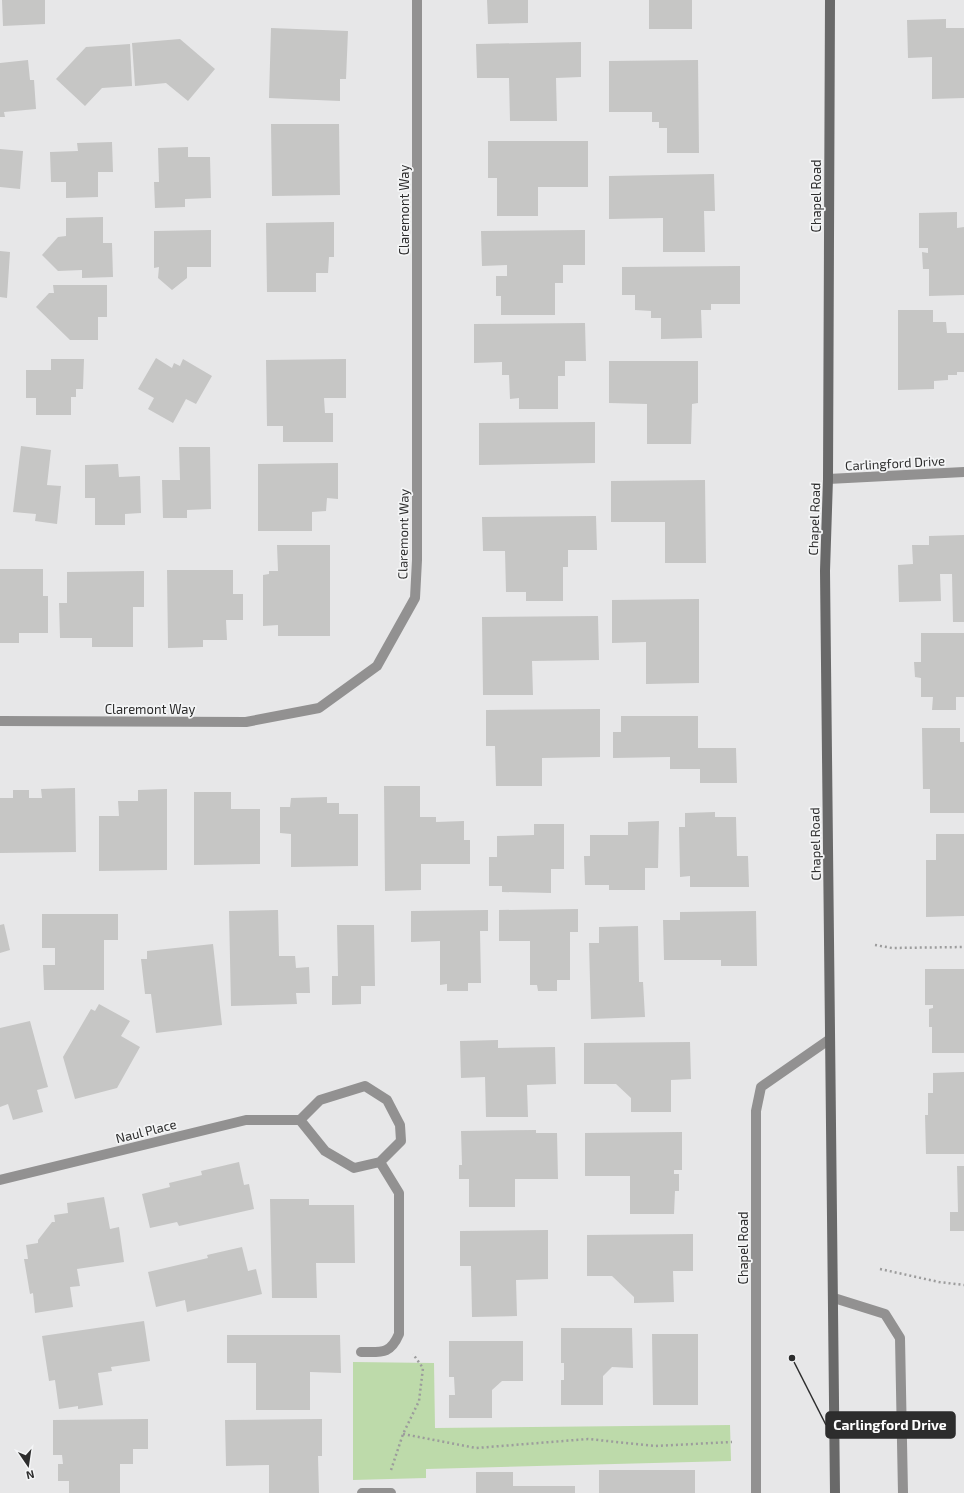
<svg xmlns="http://www.w3.org/2000/svg" width="964" height="1493" viewBox="0 0 964 1493" font-family="'Exo 2',sans-serif">
	<style>
		.green { fill: #bddaaa }
		.building { fill: #c6c6c5 }
		.lines { fill: none; stroke-linecap: round; stroke-linejoin: round }
		.path { stroke: #9c9c9c; stroke-width: 2.5; stroke-dasharray: 2 3; stroke-linecap: butt }
		.street { stroke: #929191; stroke-width: 10 }
		.secondary { stroke: #696969; stroke-width: 10 }
		.labels { text-anchor: middle; stroke-width: 3.5; stroke-linejoin: round; paint-order: stroke }
		.street-label { font-size: 13px; fill: #2d2d2d; stroke: #f4f5f6 }
		.leader { fill: none; stroke: #2d2d2d; stroke-width: 1.5 }
		.callout-dot { fill: #2d2d2d; stroke: #f4f5f6; stroke-width: 1.5 }
		.callout { fill: #2d2d2d; stroke: #2d2d2d; stroke-width: 1.5 }
		.callout-label { font-size: 14px; text-anchor: middle; font-weight: bold; fill: #fff }
	</style>
	<rect width="100%" height="100%" fill="#e7e7e8"/>
	<path class="green" d="M 353,1362 L 434,1363 L 435,1428 L 730,1425 L 731,1461 L 426,1469 L 426,1478 L 353,1480 Z"/>
	<path class="building" d="M 2,0 L 45,0 L 45,24 L 3,26 Z
		M 487,0 L 528,0 L 528,23 L 488,24 Z
		M 649,0 L 692,0 L 692,29 L 649,29 Z
		M 946,19 L 946,28 L 964,28 L 964,98 L 932,99 L 932,57 L 908,58 L 907,20 Z
		M 271,28 L 348,31 L 346,79 L 340,79 L 340,101 L 269,98 Z
		M 180,39 L 215,69 L 188,101 L 166,83 L 135,86 L 132,43 Z
		M 581,42 L 581,77 L 556,78 L 557,121 L 510,121 L 509,78 L 477,78 L 476,44 Z
		M 130,44 L 132,86 L 102,88 L 85,106 L 56,79 L 86,47 Z
		M 28,60 L 30,80 L 34,80 L 36,109 L 4,112 L 5,117 L 0,117 L 0,63 Z
		M 698,60 L 699,153 L 667,153 L 667,128 L 659,128 L 659,122 L 652,122 L 652,112 L 609,112 L 609,61 Z
		M 271,124 L 339,124 L 340,195 L 272,196 Z
		M 488,141 L 588,141 L 588,187 L 538,187 L 538,216 L 497,216 L 497,178 L 488,178 Z
		M 112,142 L 113,172 L 98,172 L 98,197 L 66,198 L 66,182 L 51,182 L 50,152 L 78,151 L 77,143 Z
		M 188,147 L 188,157 L 210,157 L 211,198 L 185,199 L 185,207 L 155,208 L 154,182 L 159,182 L 158,148 Z
		M 0,149 L 23,151 L 20,189 L 0,187 Z
		M 714,174 L 715,211 L 704,211 L 705,252 L 663,252 L 663,218 L 609,219 L 609,176 Z
		M 957,212 L 957,228 L 964,227 L 964,295 L 929,296 L 929,269 L 923,269 L 922,252 L 928,253 L 928,248 L 919,248 L 919,213 Z
		M 103,217 L 103,243 L 112,243 L 113,277 L 82,278 L 82,270 L 58,271 L 42,255 L 58,237 L 66,236 L 66,218 Z
		M 334,222 L 334,257 L 329,257 L 328,273 L 316,273 L 316,292 L 267,292 L 266,223 Z
		M 211,230 L 211,267 L 187,267 L 187,278 L 172,290 L 158,278 L 159,267 L 154,268 L 154,231 Z
		M 585,230 L 585,265 L 563,265 L 563,283 L 555,283 L 555,315 L 501,315 L 501,296 L 496,296 L 496,276 L 507,276 L 507,265 L 482,266 L 481,231 Z
		M 0,251 L 10,252 L 7,298 L 0,297 Z
		M 740,266 L 740,304 L 711,304 L 711,310 L 701,310 L 702,338 L 661,339 L 661,318 L 651,318 L 651,311 L 635,310 L 635,295 L 622,295 L 622,267 Z
		M 53,285 L 107,285 L 107,317 L 98,317 L 98,340 L 70,340 L 36,307 L 49,293 L 54,293 Z
		M 898,310 L 933,310 L 933,322 L 946,322 L 947,333 L 964,333 L 964,372 L 957,372 L 957,375 L 948,375 L 948,380 L 934,381 L 934,389 L 898,390 Z
		M 585,323 L 586,361 L 565,361 L 565,376 L 558,376 L 558,409 L 519,409 L 519,398 L 510,399 L 509,375 L 502,375 L 502,362 L 474,363 L 474,324 Z
		M 156,358 L 172,368 L 174,363 L 180,366 L 183,359 L 212,376 L 196,404 L 186,399 L 173,423 L 148,409 L 154,398 L 138,389 Z
		M 51,359 L 84,359 L 83,389 L 76,389 L 76,397 L 71,397 L 71,415 L 36,415 L 36,398 L 26,398 L 26,370 L 51,370 Z
		M 346,359 L 346,398 L 324,398 L 325,413 L 333,413 L 333,442 L 283,442 L 283,426 L 267,426 L 266,360 Z
		M 609,361 L 698,361 L 698,403 L 692,404 L 691,444 L 647,444 L 647,404 L 609,403 Z
		M 595,422 L 595,463 L 479,465 L 479,423 Z
		M 21,446 L 51,450 L 47,485 L 61,486 L 57,524 L 35,521 L 36,514 L 13,512 Z
		M 179,447 L 210,447 L 211,509 L 187,510 L 187,518 L 163,518 L 162,480 L 180,480 Z
		M 338,463 L 338,499 L 327,498 L 326,511 L 312,512 L 312,531 L 258,531 L 258,464 Z
		M 118,464 L 119,477 L 140,476 L 141,513 L 125,514 L 125,525 L 95,525 L 95,498 L 85,498 L 85,465 Z
		M 705,480 L 706,563 L 665,563 L 665,522 L 611,522 L 611,481 Z
		M 596,516 L 597,550 L 568,550 L 568,567 L 563,567 L 563,601 L 526,601 L 526,592 L 506,592 L 505,551 L 483,551 L 482,517 Z
		M 964,535 L 964,622 L 953,622 L 952,574 L 940,574 L 941,601 L 899,602 L 898,565 L 913,564 L 912,545 L 929,545 L 929,536 Z
		M 277,545 L 330,545 L 330,636 L 278,636 L 278,625 L 263,626 L 263,575 L 269,574 L 269,571 L 278,571 Z
		M 0,569 L 43,569 L 43,596 L 48,596 L 48,633 L 19,633 L 19,643 L 0,643 Z
		M 167,570 L 233,570 L 233,594 L 243,594 L 243,620 L 226,620 L 227,640 L 203,640 L 203,647 L 168,648 Z
		M 144,571 L 144,607 L 133,607 L 133,647 L 92,647 L 92,638 L 60,638 L 59,603 L 67,603 L 67,572 Z
		M 699,599 L 699,683 L 646,684 L 646,642 L 612,643 L 612,600 Z
		M 598,616 L 599,660 L 532,661 L 533,695 L 483,695 L 482,617 Z
		M 921,633 L 964,633 L 964,697 L 956,697 L 956,710 L 932,710 L 933,697 L 921,697 L 921,678 L 915,677 L 914,662 L 921,662 Z
		M 600,709 L 600,757 L 542,758 L 542,786 L 496,786 L 495,746 L 486,746 L 486,710 Z
		M 621,716 L 698,716 L 698,748 L 736,748 L 737,783 L 700,783 L 700,769 L 670,769 L 670,757 L 613,758 L 613,732 L 621,732 Z
		M 922,728 L 960,728 L 960,742 L 964,742 L 964,813 L 930,813 L 930,789 L 923,789 Z
		M 384,786 L 420,786 L 420,817 L 436,817 L 436,822 L 464,821 L 464,840 L 470,840 L 470,864 L 421,864 L 421,890 L 385,891 Z
		M 75,788 L 76,852 L 0,853 L 0,798 L 13,798 L 13,790 L 29,790 L 29,798 L 42,798 L 41,789 Z
		M 167,789 L 167,870 L 99,871 L 99,816 L 119,816 L 118,801 L 138,801 L 138,790 Z
		M 194,792 L 231,792 L 231,809 L 260,809 L 260,864 L 194,865 Z
		M 327,797 L 327,803 L 339,803 L 339,814 L 358,814 L 358,866 L 291,867 L 291,834 L 280,833 L 280,807 L 290,807 L 291,798 Z
		M 715,812 L 715,817 L 736,817 L 737,856 L 748,856 L 749,887 L 690,887 L 690,876 L 680,877 L 679,827 L 685,827 L 685,813 Z
		M 659,821 L 658,868 L 645,868 L 645,890 L 609,890 L 609,885 L 585,885 L 584,856 L 590,856 L 590,835 L 628,835 L 628,822 Z
		M 534,824 L 564,824 L 564,869 L 551,869 L 551,893 L 502,892 L 502,886 L 489,886 L 489,857 L 497,857 L 497,836 L 534,835 Z
		M 936,834 L 964,834 L 964,916 L 926,917 L 926,860 L 936,860 Z
		M 578,909 L 578,932 L 570,932 L 570,980 L 557,980 L 557,991 L 538,991 L 537,985 L 530,985 L 530,941 L 499,941 L 499,910 Z
		M 278,910 L 279,956 L 295,956 L 296,968 L 309,967 L 310,993 L 296,993 L 297,1004 L 231,1006 L 229,911 Z
		M 488,910 L 488,931 L 480,931 L 481,983 L 468,983 L 468,991 L 447,991 L 447,984 L 440,985 L 440,941 L 411,942 L 411,911 Z
		M 756,911 L 757,966 L 721,966 L 721,960 L 664,960 L 663,920 L 680,920 L 680,912 Z
		M 42,914 L 118,914 L 118,940 L 104,940 L 104,990 L 44,990 L 43,965 L 55,965 L 55,948 L 42,948 Z
		M 4,924 L 10,950 L 0,953 L 0,925 Z
		M 337,925 L 374,925 L 375,986 L 361,986 L 361,1004 L 332,1005 L 332,976 L 338,976 Z
		M 638,926 L 639,982 L 643,982 L 645,1017 L 591,1019 L 589,943 L 599,943 L 599,927 Z
		M 213,944 L 222,1025 L 156,1033 L 151,994 L 145,994 L 141,959 L 147,959 L 147,951 Z
		M 925,969 L 964,969 L 964,1053 L 932,1053 L 932,1027 L 929,1027 L 929,1009 L 933,1008 L 933,1005 L 925,1005 Z
		M 99,1004 L 130,1021 L 121,1036 L 140,1047 L 117,1088 L 75,1099 L 63,1057 L 91,1009 L 95,1011 Z
		M 30,1021 L 48,1087 L 37,1090 L 43,1112 L 13,1120 L 8,1104 L 0,1107 L 0,1028 Z
		M 498,1040 L 498,1048 L 555,1047 L 556,1084 L 527,1085 L 528,1117 L 486,1117 L 485,1077 L 461,1078 L 460,1041 Z
		M 690,1042 L 691,1079 L 671,1080 L 671,1112 L 631,1112 L 631,1098 L 616,1084 L 584,1084 L 584,1043 Z
		M 964,1072 L 964,1154 L 926,1154 L 925,1115 L 928,1115 L 928,1093 L 933,1093 L 933,1073 Z
		M 536,1130 L 536,1133 L 557,1133 L 558,1179 L 515,1179 L 515,1207 L 469,1207 L 469,1179 L 459,1179 L 459,1165 L 462,1165 L 461,1131 Z
		M 682,1132 L 682,1170 L 674,1170 L 674,1174 L 679,1174 L 679,1191 L 675,1191 L 674,1214 L 630,1214 L 630,1176 L 585,1176 L 585,1133 Z
		M 239,1162 L 244,1185 L 249,1184 L 254,1209 L 179,1226 L 177,1222 L 150,1228 L 142,1194 L 170,1187 L 169,1183 L 202,1175 L 201,1171 Z
		M 957,1166 L 964,1166 L 964,1231 L 950,1231 L 950,1212 L 958,1212 Z
		M 104,1197 L 110,1229 L 119,1227 L 124,1262 L 77,1269 L 80,1286 L 70,1287 L 73,1307 L 35,1313 L 33,1293 L 30,1294 L 24,1259 L 28,1259 L 26,1245 L 38,1243 L 38,1240 L 52,1222 L 55,1222 L 54,1215 L 68,1213 L 67,1203 Z
		M 270,1199 L 309,1199 L 309,1205 L 354,1205 L 355,1263 L 316,1263 L 317,1298 L 272,1298 Z
		M 548,1230 L 548,1279 L 516,1280 L 517,1316 L 472,1317 L 471,1266 L 460,1266 L 460,1231 Z
		M 693,1234 L 693,1271 L 673,1271 L 674,1302 L 634,1303 L 634,1297 L 612,1276 L 587,1276 L 587,1235 Z
		M 242,1247 L 248,1271 L 256,1269 L 262,1294 L 187,1312 L 185,1300 L 156,1307 L 148,1272 L 208,1258 L 207,1255 Z
		M 144,1321 L 150,1361 L 111,1367 L 112,1371 L 98,1373 L 103,1405 L 78,1409 L 78,1406 L 59,1409 L 55,1380 L 49,1381 L 42,1336 Z
		M 561,1328 L 632,1328 L 633,1368 L 612,1367 L 603,1376 L 603,1405 L 561,1405 L 561,1380 L 564,1380 L 564,1363 L 561,1363 Z
		M 652,1334 L 698,1334 L 698,1405 L 653,1405 Z
		M 227,1335 L 340,1335 L 341,1373 L 310,1372 L 310,1410 L 256,1410 L 256,1363 L 227,1363 Z
		M 449,1341 L 523,1341 L 523,1381 L 502,1381 L 492,1390 L 492,1418 L 449,1418 L 449,1395 L 455,1395 L 454,1377 L 449,1377 Z
		M 148,1419 L 148,1449 L 133,1449 L 133,1464 L 120,1464 L 120,1493 L 69,1493 L 69,1481 L 58,1481 L 58,1464 L 63,1464 L 62,1455 L 53,1455 L 53,1420 Z
		M 322,1419 L 322,1456 L 318,1456 L 319,1493 L 269,1493 L 269,1465 L 226,1466 L 225,1420 Z
		M 599,1470 L 695,1470 L 695,1493 L 599,1493 Z
		M 476,1472 L 513,1472 L 513,1486 L 575,1486 L 575,1493 L 476,1493 Z"/>
	<g class="lines">
		<path class="path" d="M 875,945 L 892,948 L 964,947
			M 880,1269 L 939,1282 L 964,1285
			M 403,1434 L 476,1448 L 588,1439 L 655,1446 L 732,1442
			M 391,1470 L 403,1434 L 419,1401 L 423,1368 L 413,1354"/>
		<path class="street" d="M 828,479 L 964,472
			M 0,721 L 246,722 L 319,708 L 377,666 L 415,598 L 417,560 L 417,0
			M 0,1180 L 246,1120 L 300,1120 L 320,1100 L 365,1086 L 387,1100 L 400,1125 L 401,1141 L 380,1162 L 354,1168 L 325,1151 L 300,1120
			M 834,1298 L 885,1314 L 900,1338 L 903,1493
			M 361,1352 C 381,1352 390,1355 399,1334 L 399,1193 L 380,1162
			M 362,1493 L 391,1493
			M 756,1493 L 756,1111 L 761,1087 L 830,1039"/>
		<path class="secondary" d="M 830,0 L 828,479 L 825,571 L 835,1493"/>
	</g>
	<g class="labels">
		<g class="street-label">
			<text transform="translate(816 196) rotate(-90)" y="5">Chapel Road</text>
			<text transform="translate(404 210) rotate(-90)" y="5">Claremont Way</text>
			<text transform="translate(895 463) rotate(-3)" y="5">Carlingford Drive</text>
			<text transform="translate(814 519) rotate(-88)" y="5">Chapel Road</text>
			<text transform="translate(403 534) rotate(-89)" y="5">Claremont Way</text>
			<text x="150" y="714">Claremont Way</text>
			<text transform="translate(815 844) rotate(-91)" y="5">Chapel Road</text>
			<text transform="translate(146 1131) rotate(-14)" y="5">Naul Place</text>
			<text transform="translate(743 1248) rotate(-90)" y="5">Chapel Road</text>
		</g>
	</g>
	<path class="leader" d="M792 1358L826 1425"/>
	<circle class="callout-dot" cx="792" cy="1358" r="4"/>
	<rect class="callout" x="826" y="1412" width="129" height="26" rx="4"/>
	<g class="callout-label">
		<text x="890" y="1430">Carlingford Drive</text>
	</g>
	<g transform="translate(28 1465) rotate(167)" stroke="#f4f5f6" stroke-width="3" paint-order="stroke">
	<path d="M0-3L7 15L0 10L-7 15Z" fill="#2d2d2d"/>
	<text y="-6" font-size="11" font-weight="bold" text-anchor="middle" fill="#2d2d2d">N</text>
	</g>
</svg>
